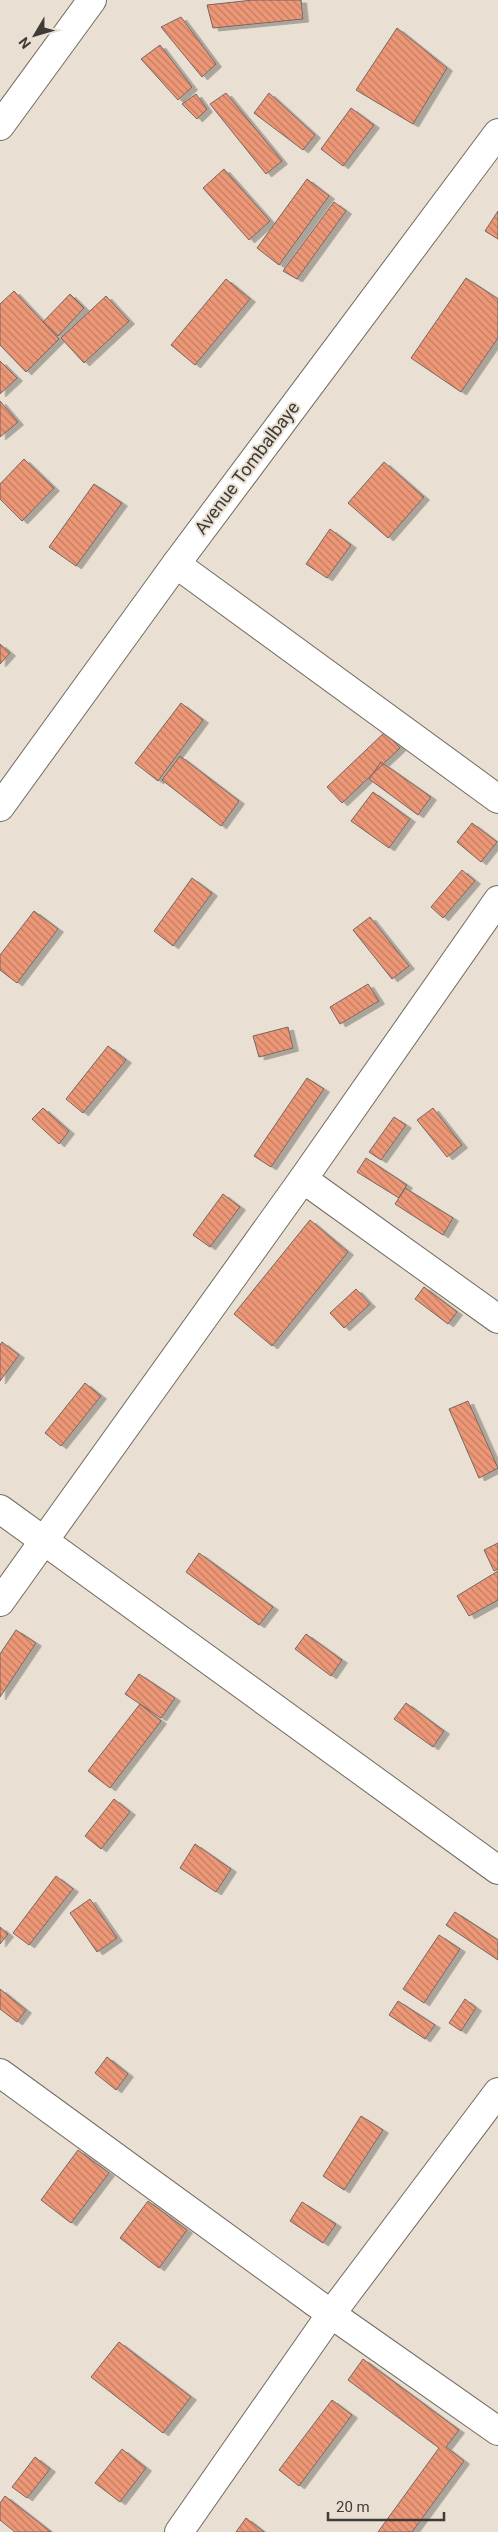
<svg xmlns="http://www.w3.org/2000/svg" width="498" height="2532" viewBox="0 0 498 2532" font-family="Roboto,sans-serif">
	<style>
		.building { fill: url(#building-back-hatch); stroke: #756762; filter: url(#shadow) }
		.lines { fill: none; stroke-linecap: round; stroke-linejoin: round }
		.minor-casing { stroke: #736b60; stroke-width: 30 }
		.secondary-casing { stroke: #736b60; stroke-width: 30 }
		.minor { stroke: #fff; stroke-width: 28 }
		.secondary { stroke: #fff; stroke-width: 28 }
		.labels { text-anchor: middle; stroke-width: 4; stroke-linejoin: round; paint-order: stroke }
		.street-label { font-size: 18px; fill: #3f3b36; stroke: #e9e0d3 }
	</style>
	<defs>
		<pattern id="building-back-hatch" width="6" height="6" patternUnits="userSpaceOnUse" patternTransform="scale(1.25)"><rect width="6" height="6" fill="#ed9777"/><path d="M-1 5l2 2M0 0l6 6M5-1l2 2" fill="none" stroke="#c17c62"/></pattern>
		<filter id="shadow"><feDropShadow dx="5.5" dy="3" stdDeviation="0" flood-color="#0004"/></filter>
	</defs>
	<rect width="100%" height="100%" fill="#e9e0d3"/>
	<path class="building" d="M 253,0 L 301,0 L 303,19 L 213,28 L 207,5 Z
		M 181,17 L 216,64 L 202,77 L 161,27 Z
		M 397,28 L 447,68 L 413,124 L 356,90 Z
		M 160,45 L 192,87 L 178,100 L 141,59 Z
		M 226,93 L 282,161 L 266,174 L 210,104 Z
		M 269,93 L 315,135 L 303,150 L 254,113 Z
		M 196,94 L 207,109 L 197,119 L 182,104 Z
		M 351,108 L 374,125 L 343,166 L 321,149 Z
		M 224,169 L 270,221 L 249,240 L 203,188 Z
		M 307,179 L 329,196 L 279,265 L 257,248 Z
		M 334,202 L 346,211 L 297,279 L 283,271 Z
		M 498,211 L 498,239 L 485,231 Z
		M 466,278 L 498,299 L 498,338 L 461,392 L 411,358 Z
		M 226,279 L 250,299 L 195,365 L 171,345 Z
		M 14,291 L 59,339 L 26,372 L 0,345 L 0,304 Z
		M 70,294 L 84,308 L 58,336 L 43,322 Z
		M 106,296 L 129,321 L 84,363 L 61,338 Z
		M 0,361 L 17,378 L 0,394 Z
		M 0,401 L 18,422 L 0,437 Z
		M 24,459 L 54,488 L 22,521 L 0,499 L 0,484 Z
		M 384,462 L 424,497 L 388,538 L 348,503 Z
		M 94,484 L 122,503 L 76,566 L 49,547 Z
		M 330,529 L 351,545 L 327,578 L 306,564 Z
		M 0,644 L 10,653 L 0,664 Z
		M 181,703 L 203,720 L 158,781 L 135,763 Z
		M 385,732 L 400,748 L 342,803 L 327,787 Z
		M 180,756 L 239,801 L 221,826 L 162,780 Z
		M 381,762 L 431,797 L 418,815 L 369,779 Z
		M 373,792 L 410,819 L 389,848 L 351,821 Z
		M 472,823 L 497,842 L 481,862 L 457,842 Z
		M 462,870 L 475,881 L 443,918 L 431,907 Z
		M 192,878 L 212,893 L 173,946 L 154,931 Z
		M 34,911 L 58,929 L 17,983 L 0,970 L 0,955 Z
		M 370,917 L 409,966 L 392,979 L 353,930 Z
		M 368,984 L 379,1001 L 340,1024 L 330,1007 Z
		M 288,1027 L 293,1048 L 259,1057 L 253,1036 Z
		M 108,1046 L 126,1060 L 83,1113 L 66,1099 Z
		M 307,1078 L 324,1089 L 271,1167 L 254,1156 Z
		M 43,1108 L 69,1131 L 59,1144 L 32,1119 Z
		M 433,1108 L 462,1145 L 447,1157 L 417,1120 Z
		M 394,1117 L 406,1125 L 381,1160 L 369,1152 Z
		M 366,1158 L 407,1185 L 399,1198 L 357,1172 Z
		M 405,1188 L 453,1218 L 443,1235 L 395,1204 Z
		M 223,1194 L 240,1207 L 210,1247 L 193,1235 Z
		M 310,1220 L 348,1252 L 272,1346 L 234,1314 Z
		M 424,1287 L 457,1312 L 448,1324 L 415,1299 Z
		M 356,1289 L 370,1304 L 344,1328 L 330,1313 Z
		M 2,1342 L 19,1355 L 0,1381 L 0,1345 Z
		M 85,1383 L 101,1396 L 61,1446 L 45,1433 Z
		M 468,1401 L 498,1468 L 479,1478 L 449,1409 Z
		M 498,1543 L 498,1569 L 494,1571 L 484,1550 Z
		M 199,1553 L 273,1607 L 259,1625 L 186,1572 Z
		M 498,1571 L 498,1600 L 469,1616 L 457,1596 Z
		M 16,1630 L 36,1643 L 0,1697 L 0,1654 Z
		M 306,1634 L 342,1660 L 331,1676 L 295,1649 Z
		M 139,1674 L 175,1698 L 161,1718 L 125,1694 Z
		M 406,1703 L 444,1731 L 433,1747 L 394,1719 Z
		M 140,1704 L 161,1721 L 110,1788 L 88,1771 Z
		M 114,1799 L 130,1812 L 101,1849 L 85,1836 Z
		M 195,1844 L 231,1869 L 216,1892 L 180,1868 Z
		M 56,1876 L 73,1889 L 29,1945 L 13,1933 Z
		M 90,1899 L 117,1938 L 97,1952 L 70,1913 Z
		M 455,1912 L 498,1940 L 498,1960 L 446,1925 Z
		M 0,1927 L 8,1934 L 0,1944 Z
		M 439,1935 L 460,1949 L 424,2003 L 403,1989 Z
		M 0,1989 L 26,2010 L 17,2022 L 0,2009 Z
		M 465,1999 L 476,2008 L 461,2031 L 449,2023 Z
		M 398,2001 L 435,2025 L 425,2039 L 389,2015 Z
		M 107,2057 L 128,2074 L 116,2090 L 95,2073 Z
		M 361,2116 L 383,2130 L 344,2190 L 323,2176 Z
		M 78,2150 L 109,2173 L 71,2223 L 41,2200 Z
		M 148,2201 L 187,2230 L 159,2268 L 120,2238 Z
		M 302,2202 L 336,2224 L 323,2243 L 290,2221 Z
		M 119,2342 L 191,2397 L 163,2433 L 91,2377 Z
		M 363,2359 L 459,2430 L 446,2447 L 464,2461 L 412,2532 L 378,2532 L 439,2448 L 348,2380 Z
		M 332,2400 L 352,2415 L 299,2486 L 279,2470 Z
		M 122,2449 L 146,2468 L 120,2502 L 95,2483 Z
		M 35,2457 L 50,2469 L 27,2498 L 12,2487 Z
		M 5,2496 L 51,2532 L 15,2532 L 0,2520 L 0,2503 Z
		M 246,2518 L 264,2532 L 236,2532 Z"/>
	<g class="lines">
		<g class="minor-casing">
			<path id="minor" d="M 0,126 L 92,0
				M 176,564 L 498,799
				M 303,1179 L 498,1319
				M 0,1509 L 498,1870
				M 0,1602 L 303,1179 L 498,900
				M 0,2073 L 331,2314 L 498,2431
				M 179,2532 L 331,2314 L 498,2092"/>
		</g>
		<g class="secondary-casing">
			<path id="secondary" d="M 0,807 L 176,564 L 498,133"/>
		</g>
		<use href="#minor" class="minor"/>
		<use href="#secondary" class="secondary"/>
	</g>
	<g class="labels">
		<g class="street-label">
			<text transform="translate(247 468) rotate(-53)" y="6">Avenue Tombalbaye</text>
		</g>
	</g>
	<g transform="translate(35 35) rotate(232)" stroke="#e9e0d3" stroke-width="4" paint-order="stroke">
	<path d="M0-4L9 19L0 12L-9 19Z" fill="#3f3b36"/>
	<text y="-8" font-size="14" font-weight="bold" text-anchor="middle" fill="#3f3b36">N</text>
	</g>
	<path d="M328 2512v8h116v-8" fill="none" stroke="#3f3b36" stroke-width="2.5"/>
	<text x="336" y="2512" font-size="15" fill="#3f3b36" stroke="#e9e0d3" stroke-width="4" paint-order="stroke">20 m</text>
</svg>
